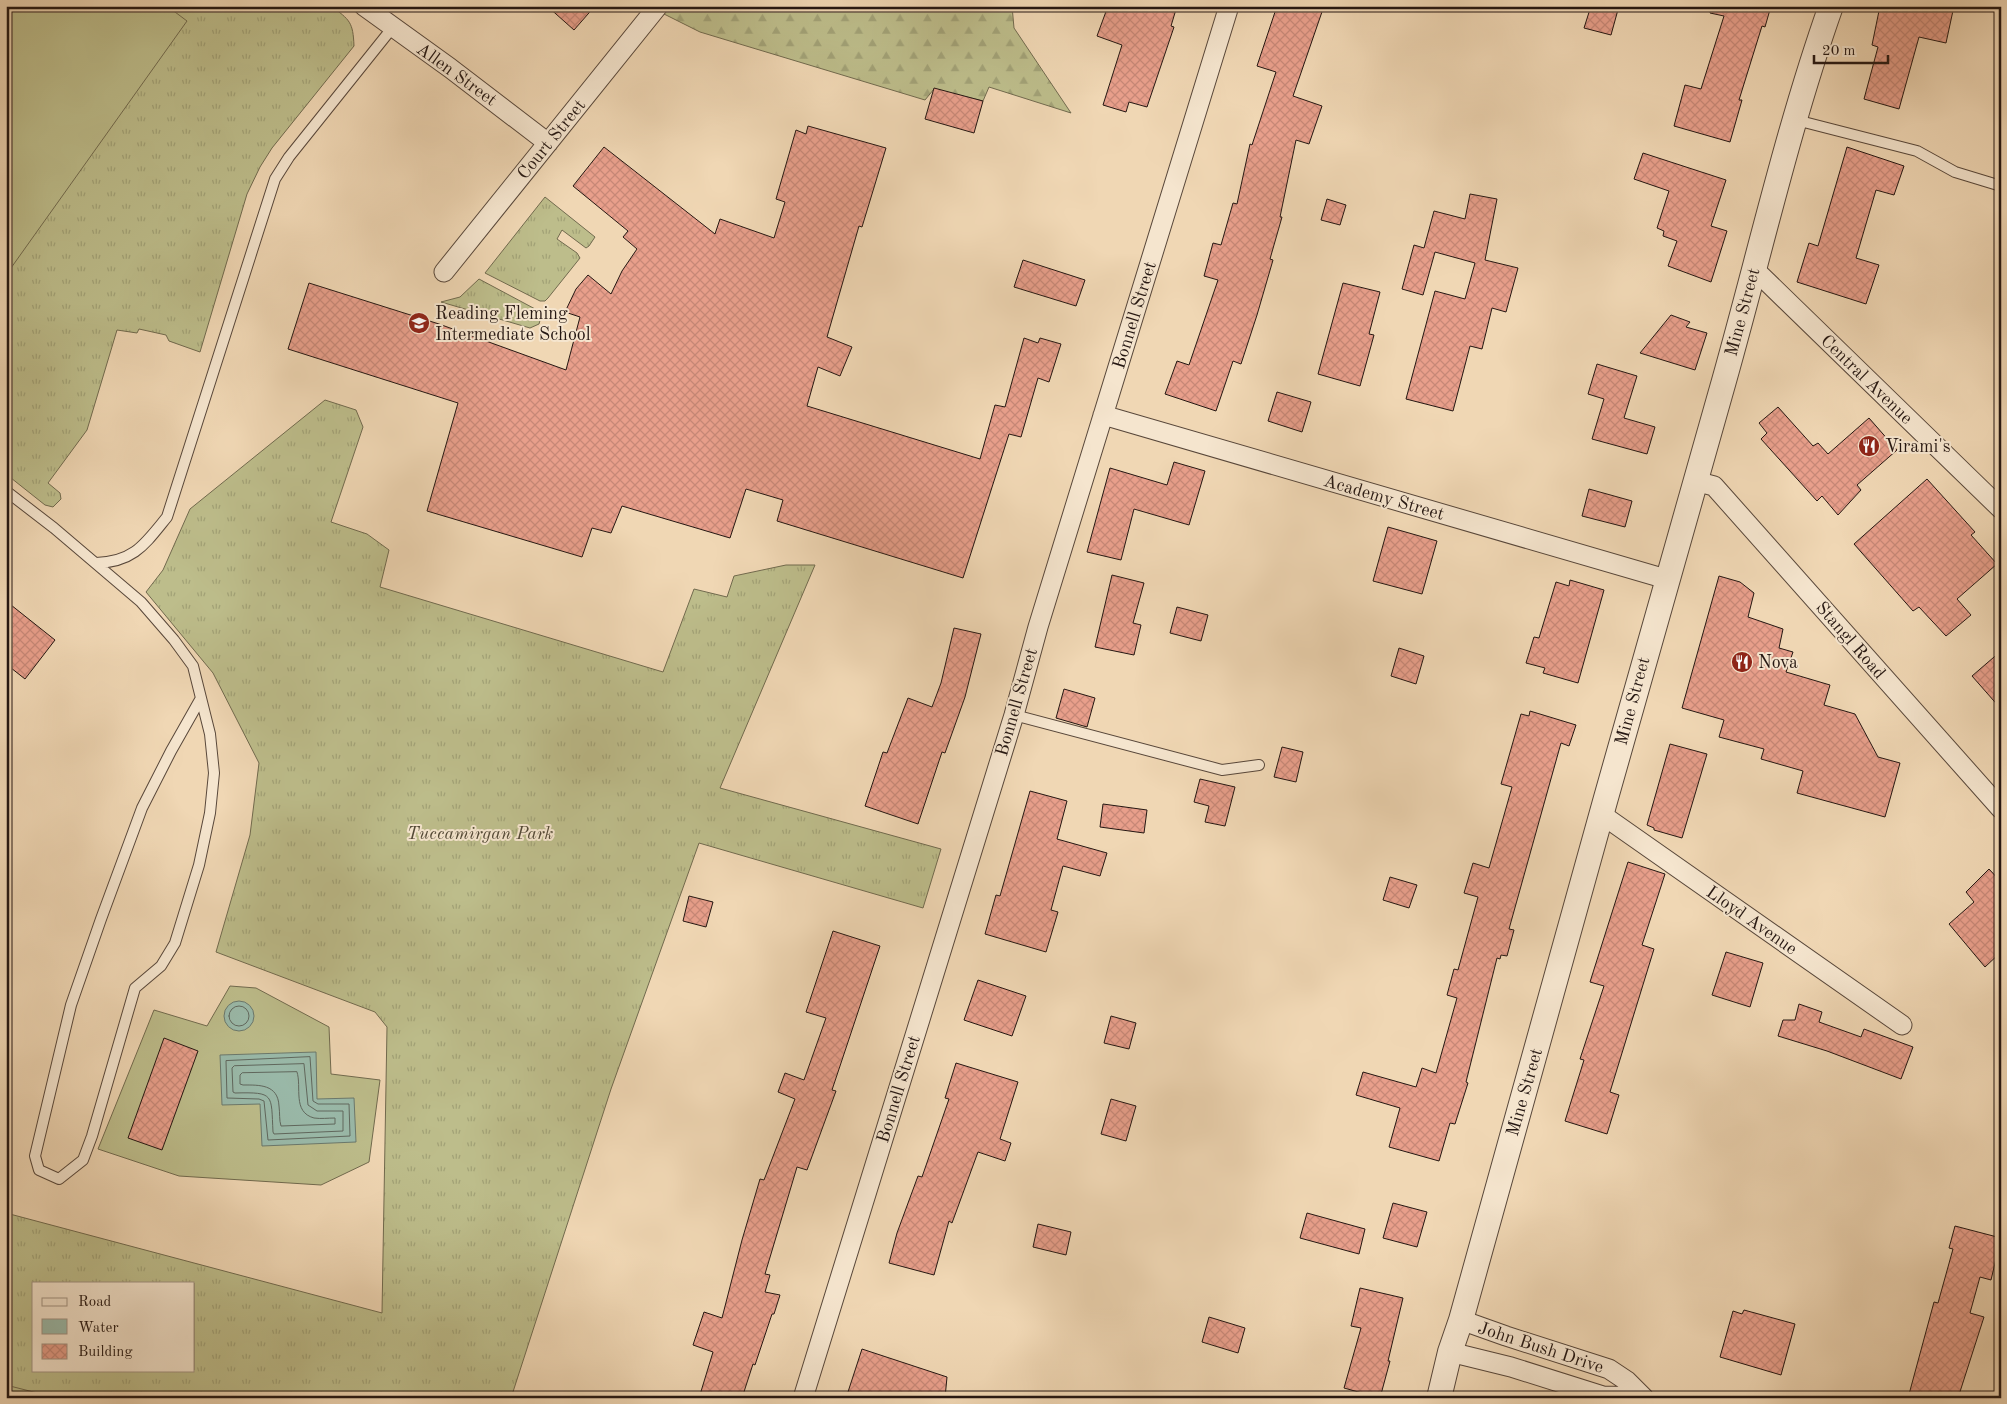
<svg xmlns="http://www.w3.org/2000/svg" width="2007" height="1404" viewBox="0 0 2007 1404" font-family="'Old Standard TT',serif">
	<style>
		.grass { fill: url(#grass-tufts); stroke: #716a4e; fill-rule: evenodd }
		.forest { fill: url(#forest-firs); stroke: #716a4e }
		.pitch { fill: #bdbd8b; stroke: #716a4e }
		.water { fill: #9abaaa; stroke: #6b796d }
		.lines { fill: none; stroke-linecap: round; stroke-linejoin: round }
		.shore { stroke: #60685e; stroke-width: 1 }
		.building { fill: url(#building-cross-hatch); stroke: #251712 }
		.service-casing { stroke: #58473a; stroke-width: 12 }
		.minor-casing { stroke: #58473a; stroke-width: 21 }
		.tertiary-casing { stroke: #58473a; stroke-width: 26 }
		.service { stroke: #f5e5ce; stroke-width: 10 }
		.minor { stroke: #f5e5ce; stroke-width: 19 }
		.tertiary { stroke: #f5e5ce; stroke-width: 24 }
		.labels { text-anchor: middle; stroke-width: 4; stroke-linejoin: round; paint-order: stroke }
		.street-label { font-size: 18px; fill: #251712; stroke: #f5e5ce }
		.poi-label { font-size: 18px; fill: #251712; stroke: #f5e5ce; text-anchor: start }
		.park-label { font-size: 18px; font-style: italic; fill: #534936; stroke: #f5e5ce }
	</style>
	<defs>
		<pattern id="grass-tufts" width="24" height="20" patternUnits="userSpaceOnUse" patternTransform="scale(1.25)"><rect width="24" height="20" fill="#bdbd8b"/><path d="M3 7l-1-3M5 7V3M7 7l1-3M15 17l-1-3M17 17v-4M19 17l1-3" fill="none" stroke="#a2a277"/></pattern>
		<pattern id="forest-firs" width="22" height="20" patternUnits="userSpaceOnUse" patternTransform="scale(1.25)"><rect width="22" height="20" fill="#bdbd8b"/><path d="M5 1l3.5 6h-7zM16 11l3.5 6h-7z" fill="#a2a277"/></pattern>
		<pattern id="building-cross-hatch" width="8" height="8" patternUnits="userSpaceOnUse" patternTransform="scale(1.25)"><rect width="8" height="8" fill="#e89f8b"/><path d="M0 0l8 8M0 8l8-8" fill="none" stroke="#c78877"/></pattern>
	</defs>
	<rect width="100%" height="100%" fill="#f0d7b4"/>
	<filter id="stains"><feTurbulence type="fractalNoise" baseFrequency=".004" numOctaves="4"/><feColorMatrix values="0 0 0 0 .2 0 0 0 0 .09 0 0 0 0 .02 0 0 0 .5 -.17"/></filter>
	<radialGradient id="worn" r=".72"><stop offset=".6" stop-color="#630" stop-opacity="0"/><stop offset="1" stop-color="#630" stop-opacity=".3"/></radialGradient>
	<path class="grass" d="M 6,6 L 331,6 C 350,20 353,22 354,46 L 272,148 L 260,167 L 247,194 L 200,352 L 169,341 L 166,335 L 139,329 L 137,333 L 117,330 L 87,430 L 48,483 L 60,493 L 61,499 L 53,507 L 45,505 L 6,474 Z
		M 545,197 L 595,237 L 589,246 L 586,248 L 562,230 L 557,239 L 577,253 L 580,258 L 548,298 L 545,301 L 540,301 L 485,273 Z
		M 479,279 L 537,310 L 541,317 L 539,324 L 530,328 L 441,302 L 460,297 Z
		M 325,400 L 356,410 L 363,427 L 331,522 L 367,534 L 389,550 L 380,587 L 663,672 L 694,589 L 727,597 L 734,576 L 786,565 L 815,565 L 720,788 L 941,849 L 923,908 L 699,843 L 611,1089 L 511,1398 L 6,1398 L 6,1213 L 382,1313 L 387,1027 L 375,1012 L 216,952 L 250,835 L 259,763 L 213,673 L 146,592 L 163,570 L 190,509 ZM 34,1283 L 194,1283 L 194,1370 L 34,1370 Z"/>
	<path class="forest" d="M 662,6 L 734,6 L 750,10 L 753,6 L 1012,6 L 1014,28 L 1071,113 L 989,87 L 983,101 L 934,89 L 925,100 L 700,32 L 658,11 Z"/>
	<path class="pitch" d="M 6,6 L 167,6 L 187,21 L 6,275 Z
		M 230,986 L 256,988 L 329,1027 L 331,1074 L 380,1080 L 369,1162 L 321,1185 L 179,1176 L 98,1149 L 154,1010 L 207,1026 Z
		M 6,1385 L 57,1398 L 6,1398 Z"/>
	<path class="water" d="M224 1016a15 15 0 1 1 30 0a15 15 0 1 1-30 0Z
		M 316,1052 L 317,1099 L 354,1098 L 356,1142 L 262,1146 L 260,1104 L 222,1105 L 220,1055 Z"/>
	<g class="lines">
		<path class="shore" d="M229 1016a10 10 0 1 1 20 0a10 10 0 1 1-20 0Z
			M 310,1057 L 313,1101 L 318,1104 L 349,1104 L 350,1136 L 268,1140 L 264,1101 L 259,1099 L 227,1098 L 226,1061 Z
			M 304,1064 L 308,1105 L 317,1111 L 343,1111 L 343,1131 L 274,1134 L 273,1132 C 271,1094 275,1092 235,1093 L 233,1092 L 232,1068 L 234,1066 Z
			M 297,1072 C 302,1087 292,1112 314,1118 C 321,1119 328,1118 335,1118 L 335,1124 L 281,1126 C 279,1120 280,1113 279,1106 C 278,1084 259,1085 243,1085 L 240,1084 L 240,1075 L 242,1073 Z"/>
	</g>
	<path class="building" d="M 547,6 L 595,6 L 574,30 Z
		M 1108,6 L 1177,6 L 1171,26 L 1174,27 L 1147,107 L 1129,102 L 1126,112 L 1103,105 L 1122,45 L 1097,36 Z
		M 1277,6 L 1324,6 L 1293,96 L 1322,106 L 1309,144 L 1296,140 L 1280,217 L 1282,217 L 1270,259 L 1273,260 L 1257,315 L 1241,364 L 1233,361 L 1216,411 L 1165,394 L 1177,361 L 1189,365 L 1218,280 L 1204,276 L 1213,243 L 1221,245 L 1233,203 L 1237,204 L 1250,144 L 1252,145 L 1276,72 L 1257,66 Z
		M 1591,6 L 1619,6 L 1611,35 L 1584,28 Z
		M 1711,6 L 1771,6 L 1765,27 L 1762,26 L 1739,100 L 1742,100 L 1730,142 L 1674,126 L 1685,85 L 1701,89 L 1724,16 L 1710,13 Z
		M 1880,6 L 1954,6 L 1946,43 L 1919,37 L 1899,109 L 1864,99 L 1878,47 L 1872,45 Z
		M 934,88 L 983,101 L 974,133 L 925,119 Z
		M 808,126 L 886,148 L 862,227 L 859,226 L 827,337 L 852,347 L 840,376 L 818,367 L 807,406 L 980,459 L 995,405 L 1005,407 L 1024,338 L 1038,343 L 1040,338 L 1061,344 L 1049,382 L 1038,378 L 1021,437 L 1009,434 L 963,578 L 777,521 L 783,500 L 746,489 L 730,538 L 622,506 L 611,533 L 592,528 L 582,557 L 427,511 L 458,403 L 288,349 L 309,283 L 439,324 L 566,370 L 580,317 L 565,312 L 576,289 L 588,275 L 611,294 L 622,271 L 637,249 L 623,237 L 628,231 L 573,186 L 604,147 L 715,234 L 720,219 L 774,238 L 785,202 L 776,199 L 796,130 L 806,134 Z
		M 1847,147 L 1904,166 L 1894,195 L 1876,190 L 1856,258 L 1879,265 L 1866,304 L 1797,282 L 1809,243 L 1818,246 Z
		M 1643,153 L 1726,180 L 1711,226 L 1727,231 L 1711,282 L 1668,266 L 1677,241 L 1663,236 L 1664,231 L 1657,228 L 1669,191 L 1634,179 Z
		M 1470,194 L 1497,199 L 1485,260 L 1518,268 L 1506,312 L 1492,308 L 1482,349 L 1470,346 L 1453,411 L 1406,399 L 1435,291 L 1465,299 L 1475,263 L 1435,252 L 1423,295 L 1402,289 L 1414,245 L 1424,248 L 1434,211 L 1465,219 Z
		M 1327,199 L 1346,205 L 1340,225 L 1321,220 Z
		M 1023,260 L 1085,280 L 1076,306 L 1014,287 Z
		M 1343,283 L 1380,292 L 1369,334 L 1374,335 L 1360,386 L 1318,374 Z
		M 1671,315 L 1690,322 L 1686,327 L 1707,333 L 1695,370 L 1640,353 Z
		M 1597,364 L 1637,376 L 1624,418 L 1655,427 L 1647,454 L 1592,439 L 1604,399 L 1588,394 Z
		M 1277,392 L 1311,402 L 1302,432 L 1268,421 Z
		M 1778,407 L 1813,446 L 1818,443 L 1828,454 L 1869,418 L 1897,450 L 1857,485 L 1861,490 L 1838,515 L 1822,496 L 1817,501 L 1761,439 L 1767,433 L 1759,423 Z
		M 1174,462 L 1205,471 L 1189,525 L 1134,509 L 1121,560 L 1087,552 L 1110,468 L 1167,485 Z
		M 1927,479 L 1975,532 L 1971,535 L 1997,564 L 1957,599 L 1971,615 L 1946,636 L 1919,607 L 1913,611 L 1854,544 Z
		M 1589,489 L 1632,501 L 1625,527 L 1582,516 Z
		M 1388,527 L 1437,541 L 1422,594 L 1373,581 Z
		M 1112,575 L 1144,583 L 1133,623 L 1141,625 L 1134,655 L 1095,647 Z
		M 1719,576 L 1740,582 L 1754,593 L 1748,617 L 1783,629 L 1779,648 L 1793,652 L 1786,672 L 1830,685 L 1824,705 L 1855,714 L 1878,757 L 1900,763 L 1885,817 L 1797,793 L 1803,771 L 1761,759 L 1764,749 L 1719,737 L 1724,720 L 1682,708 Z
		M 1570,580 L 1604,590 L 1578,683 L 1543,673 L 1545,668 L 1526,663 L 1534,637 L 1539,638 L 1556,582 L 1569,586 Z
		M 6,601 L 55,640 L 25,679 L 6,664 Z
		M 1177,607 L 1208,615 L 1201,641 L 1170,633 Z
		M 954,628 L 981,634 L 965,697 L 945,753 L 942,752 L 918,824 L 865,806 L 883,752 L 887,753 L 908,698 L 932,707 L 941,683 Z
		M 1399,648 L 1424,656 L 1416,684 L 1391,676 Z
		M 2001,651 L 2001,709 L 1972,676 Z
		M 1064,689 L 1095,698 L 1087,727 L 1056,718 Z
		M 1530,711 L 1576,725 L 1569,746 L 1561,743 L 1509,929 L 1514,930 L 1507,956 L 1501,955 L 1500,959 L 1497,958 L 1466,1082 L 1468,1083 L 1455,1124 L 1450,1123 L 1439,1161 L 1389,1147 L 1400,1108 L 1356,1095 L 1363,1072 L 1416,1087 L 1422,1068 L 1436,1073 L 1457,998 L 1447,995 L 1454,969 L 1458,970 L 1478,897 L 1464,893 L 1473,863 L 1489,868 L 1512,787 L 1501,784 L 1521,714 L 1529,716 Z
		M 1670,744 L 1707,754 L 1682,838 L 1654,830 L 1654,828 L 1647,825 Z
		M 1282,747 L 1303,752 L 1296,782 L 1274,777 Z
		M 1200,779 L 1235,787 L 1225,826 L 1205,822 L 1209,806 L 1194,802 Z
		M 1030,791 L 1067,801 L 1057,839 L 1107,853 L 1100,876 L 1063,866 L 1051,910 L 1058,912 L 1046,952 L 985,934 L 996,895 L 1000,896 Z
		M 1103,804 L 1147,810 L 1144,833 L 1100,827 Z
		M 1628,862 L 1665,874 L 1642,945 L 1654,949 L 1610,1092 L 1619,1095 L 1607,1134 L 1565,1121 L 1584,1060 L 1580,1059 L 1604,986 L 1590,982 Z
		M 1989,869 L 2001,882 L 2001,952 L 1985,967 L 1949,924 L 1974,902 L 1966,892 Z
		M 1390,877 L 1417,885 L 1409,908 L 1383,900 Z
		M 689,896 L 713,902 L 706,927 L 683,921 Z
		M 833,931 L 880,946 L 832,1090 L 836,1091 L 807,1170 L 797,1167 L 765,1274 L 770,1275 L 765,1292 L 780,1295 L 774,1314 L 772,1314 L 755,1365 L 753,1364 L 742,1398 L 699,1398 L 713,1352 L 693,1345 L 704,1312 L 722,1318 L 742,1240 L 760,1179 L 764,1180 L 795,1099 L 778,1092 L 785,1073 L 804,1080 L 826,1018 L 806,1012 Z
		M 1726,952 L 1763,963 L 1750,1007 L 1712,995 Z
		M 978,980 L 1026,996 L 1012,1036 L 964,1020 Z
		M 1799,1004 L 1822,1012 L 1819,1022 L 1861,1037 L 1864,1029 L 1913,1047 L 1901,1079 L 1827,1051 L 1778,1036 L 1783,1020 L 1795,1020 Z
		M 1111,1016 L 1136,1023 L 1129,1049 L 1104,1043 Z
		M 164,1038 L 198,1051 L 162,1150 L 128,1138 Z
		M 956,1063 L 1018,1082 L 1000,1139 L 1011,1143 L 1005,1161 L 978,1152 L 952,1223 L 949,1221 L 934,1275 L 889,1263 L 897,1233 L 918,1176 L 922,1177 L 949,1099 L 945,1098 Z
		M 1111,1099 L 1136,1106 L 1126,1141 L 1101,1134 Z
		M 1393,1203 L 1427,1212 L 1417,1247 L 1383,1238 Z
		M 1307,1213 L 1365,1229 L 1359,1254 L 1300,1238 Z
		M 1038,1224 L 1071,1232 L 1066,1255 L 1033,1247 Z
		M 1955,1226 L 2001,1238 L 1991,1280 L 1980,1277 L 1970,1313 L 1984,1317 L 1958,1398 L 1908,1398 L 1934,1302 L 1938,1303 L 1953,1249 L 1949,1248 Z
		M 1360,1288 L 1403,1298 L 1388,1361 L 1390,1361 L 1380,1398 L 1344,1388 L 1361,1328 L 1351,1326 Z
		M 1744,1310 L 1795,1324 L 1781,1375 L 1720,1357 L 1733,1311 L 1742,1314 Z
		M 1209,1317 L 1245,1328 L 1238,1353 L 1202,1342 Z
		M 862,1349 L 947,1377 L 945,1398 L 846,1398 Z"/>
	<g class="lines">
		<g class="service-casing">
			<path id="service" d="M 1796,120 L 1917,151 L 1955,172 L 2001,186
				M 6,491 L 54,528 L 141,602 L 174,640 L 193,666 L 210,734 L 214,773 L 210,813 L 199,865 L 175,943 L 161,966 L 135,988 L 92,1136 L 83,1160 L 59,1179 L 39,1170 L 35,1156 L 71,1005 L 101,919 L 142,808 L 171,751 L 201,698
				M 96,563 C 134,562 145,544 167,517 L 275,179 L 289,157 L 393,27
				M 1014,715 L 1222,770 L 1259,765"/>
		</g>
		<g class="minor-casing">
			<path id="minor" d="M 364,6 L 450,68 L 548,143
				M 1754,269 L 2001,509
				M 444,272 L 658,6
				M 1103,415 L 1666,579
				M 1695,481 L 1714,486 L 2001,809
				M 1601,814 L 1902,1025
				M 1461,1320 L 1506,1336 L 1609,1369 L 1627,1381 L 1644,1398
				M 1450,1352 L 1511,1367 L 1603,1396 L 1642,1397
				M 803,1398 L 1014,715 L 1038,627 L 1229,6"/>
		</g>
		<g class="tertiary-casing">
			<path id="tertiary" d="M 1439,1398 L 1450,1352 L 1461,1320 C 1546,1011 1632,703 1720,395 C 1757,266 1786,133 1831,6"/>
		</g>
		<use href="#service" class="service"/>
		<use href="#minor" class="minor"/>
		<use href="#tertiary" class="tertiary"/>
	</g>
	<defs>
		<g id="school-disc" transform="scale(1.125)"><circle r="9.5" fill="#8f2418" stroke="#f5e5ce"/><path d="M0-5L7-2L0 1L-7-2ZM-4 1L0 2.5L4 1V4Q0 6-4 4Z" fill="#fff"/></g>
		<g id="restaurant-disc" transform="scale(1.125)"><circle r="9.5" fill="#8f2418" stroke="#f5e5ce"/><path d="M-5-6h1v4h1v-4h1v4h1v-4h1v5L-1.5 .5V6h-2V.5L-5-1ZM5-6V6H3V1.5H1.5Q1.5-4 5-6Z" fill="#fff"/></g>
	</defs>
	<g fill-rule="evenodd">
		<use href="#school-disc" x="419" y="323"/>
		<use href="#restaurant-disc" x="1869" y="446"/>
		<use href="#restaurant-disc" x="1742" y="662"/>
	</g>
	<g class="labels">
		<g class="street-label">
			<text transform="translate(457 74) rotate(36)" y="6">Allen Street</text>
			<text transform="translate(551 139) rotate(-51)" y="6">Court Street</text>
			<text transform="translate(1742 312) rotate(-75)" y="6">Mine Street</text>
			<text transform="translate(1134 315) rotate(-73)" y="6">Bonnell Street</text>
			<text transform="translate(1867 379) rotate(44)" y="6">Central Avenue</text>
			<text transform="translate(1384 497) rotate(16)" y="6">Academy Street</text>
			<text transform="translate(1851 640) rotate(49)" y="6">Stangl Road</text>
			<text transform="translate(1632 701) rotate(-75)" y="6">Mine Street</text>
			<text transform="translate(1016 702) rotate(-74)" y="6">Bonnell Street</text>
			<text transform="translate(1752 920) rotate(35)" y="6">Lloyd Avenue</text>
			<text transform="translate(898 1089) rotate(-73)" y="6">Bonnell Street</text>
			<text transform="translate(1524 1092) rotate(-74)" y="6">Mine Street</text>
			<text transform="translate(1541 1347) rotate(18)" y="6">John Bush Drive</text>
		</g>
		<g class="poi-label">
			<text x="435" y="319">Reading Fleming<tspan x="435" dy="21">Intermediate School</tspan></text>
			<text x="1885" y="452">Virami's</text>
			<text x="1758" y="668">Nova</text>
		</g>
		<g class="park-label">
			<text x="480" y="839">Tuccamirgan Park</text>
		</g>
	</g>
	<rect width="2007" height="1404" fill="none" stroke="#f0d7b4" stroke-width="25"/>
	<rect x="8" y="8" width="1992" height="1389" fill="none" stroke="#251712" stroke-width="2.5"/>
	<rect x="12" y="12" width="1982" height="1379" fill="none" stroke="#251712"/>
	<rect x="32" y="1282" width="162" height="90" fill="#f5e5ce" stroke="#a29383"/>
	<rect x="42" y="1298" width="25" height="8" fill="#f5e5ce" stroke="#a29383"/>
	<text x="78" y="1306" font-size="15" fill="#251712">Road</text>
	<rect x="42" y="1319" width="25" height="15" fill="#9abaaa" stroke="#a29383"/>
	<text x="78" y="1332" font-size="15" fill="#251712">Water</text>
	<rect x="42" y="1344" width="25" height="15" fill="url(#building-cross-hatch)" stroke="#a29383"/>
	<text x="78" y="1356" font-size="15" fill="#251712">Building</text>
	<path d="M1814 55v8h74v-8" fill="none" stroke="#251712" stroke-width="2.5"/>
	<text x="1822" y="55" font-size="15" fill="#251712" stroke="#f5e5ce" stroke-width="4" paint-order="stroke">20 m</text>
	<rect width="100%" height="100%" filter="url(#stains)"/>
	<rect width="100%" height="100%" fill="url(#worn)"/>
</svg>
